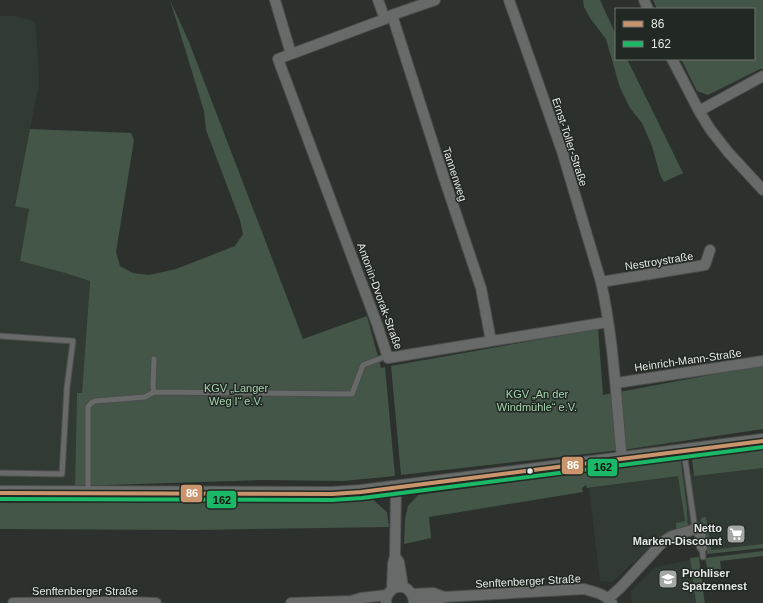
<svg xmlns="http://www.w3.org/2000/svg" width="763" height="603" viewBox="0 0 763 603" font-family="Helvetica,sans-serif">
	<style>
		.built { fill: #313b33 }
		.green { fill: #435647 }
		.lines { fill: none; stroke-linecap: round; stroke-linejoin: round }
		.service-casing { stroke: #4b4e4c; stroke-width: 7 }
		.minor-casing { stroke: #4b4e4c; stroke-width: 12 }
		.secondary-casing { stroke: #4b4e4c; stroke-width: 16 }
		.service { stroke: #676a68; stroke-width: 5 }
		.minor { stroke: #676a68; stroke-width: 10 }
		.secondary { stroke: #686c69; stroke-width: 14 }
		.bus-1-casing { stroke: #222823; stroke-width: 7 }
		.bus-2-casing { stroke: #222823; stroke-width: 7 }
		.bus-1 { stroke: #ca956c; stroke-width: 4 }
		.bus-2 { stroke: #1ab867; stroke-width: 4 }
		.bus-dot { fill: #e4e8e5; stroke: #222823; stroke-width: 1.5 }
		.labels { text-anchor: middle; stroke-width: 3; stroke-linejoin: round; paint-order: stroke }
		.street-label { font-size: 11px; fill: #e4e8e5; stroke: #222823 }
		.park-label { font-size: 11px; fill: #a5d5af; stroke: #222823 }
		.poi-label { font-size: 11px; font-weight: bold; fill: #e4e8e5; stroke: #222823; text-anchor: end }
		.line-badge { stroke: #222823; stroke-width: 1.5 }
		.badge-label { font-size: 11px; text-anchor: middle; font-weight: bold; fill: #fff }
		.pale-badge-label { font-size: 11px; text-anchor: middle; font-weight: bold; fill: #111 }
	</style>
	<rect width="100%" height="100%" fill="#2d312e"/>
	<path class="built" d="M 0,16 L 14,16 L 35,21 L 38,55 L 39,84 L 15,205 L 29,209 L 20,261 L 65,273 L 90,281 L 82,393 L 77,393 L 75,486 L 15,486 L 0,487 Z
		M 763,464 L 763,546 L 707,553 L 702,522 L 682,527 L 665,534 L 621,574 L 612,582 L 600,581 L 589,488 Z
		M 690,560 L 696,603 L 632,603 L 631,591 L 655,567 Z"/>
	<path class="green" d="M 170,0 L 189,42 L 303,339 L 367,316 L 381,368 L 385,367 L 395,476 L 343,481 L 264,480 L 75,486 L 77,393 L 82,393 L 90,281 L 65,273 L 20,261 L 29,209 L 15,206 L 30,129 L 131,133 L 134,140 L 116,252 L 120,266 L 133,273 L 149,275 L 176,269 L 235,246 L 243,234 L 240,220 L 206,130 L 204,111 Z
		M 583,0 L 600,0 L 616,35 L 616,59 L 627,59 L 683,173 L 664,182 L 660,175 L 652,146 L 642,123 L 630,108 L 620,88 L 606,39 L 590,18 L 584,7 Z
		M 653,0 L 763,0 L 763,69 L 760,69 L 708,95 L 697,91 L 681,59 L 754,59 L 754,9 L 657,9 Z
		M 598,329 L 603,395 L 763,365 L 763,429 L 629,449 L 401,475 L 391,366 Z
		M 763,449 L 763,468 L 694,476 L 692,458 Z
		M 681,459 L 682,471 L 687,509 L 687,515 L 688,526 L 676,529 L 676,523 L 685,521 L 678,476 L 587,488 L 586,485 L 582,488 L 583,492 L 429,517 L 431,538 L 404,544 L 405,519 L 408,506 L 418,495 Z
		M 371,498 L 387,512 L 389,527 L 195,530 L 0,529 L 0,503 L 313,501 Z
		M 706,517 L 711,550 L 763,544 L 763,548 L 707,554 L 703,523 L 701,523 L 701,518 Z
		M 763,551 L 763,556 L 720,561 L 721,569 L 710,569 L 707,567 L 705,558 Z
		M 699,557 L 704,598 L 705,603 L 696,603 L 690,558 Z"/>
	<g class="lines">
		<g class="service-casing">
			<path id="service" d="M 0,336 L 73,341 L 67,387 L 62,474 L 0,473
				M 154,359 L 153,387 L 154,392 L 352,394 L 363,365 L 387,356
				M 684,452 L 695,529
				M 88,492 L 88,407 L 91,403 L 95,401 L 145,397 L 154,392
				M 702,547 L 703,557"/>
		</g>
		<g class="minor-casing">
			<path id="minor" d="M 275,0 L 291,54
				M 378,0 L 385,19
				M 435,0 L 392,15 L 385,19 L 278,59 L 377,324 L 388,358 L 608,322
				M 509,0 L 562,151 L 601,282 C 614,341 616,400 622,459
				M 644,0 L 648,9
				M 392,15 L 444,178 L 481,288 L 491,341
				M 672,59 L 699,111 L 710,129 L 728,152 L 763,190
				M 699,111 L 763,76
				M 601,282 L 705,265 L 710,250
				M 616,383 L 763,361
				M 395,556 L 399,562 L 403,587
				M 392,589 L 393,564 L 395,556 L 396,487
				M 412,594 L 433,593 L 444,597
				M 608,599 L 621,587 L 660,545 L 667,539 L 672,536 L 699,528 L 702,547
				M 351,601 L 361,598 L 387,595
				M 13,603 L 126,602 L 156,603
				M 291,603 L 351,601 L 358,603
				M 386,603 C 386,583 412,580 414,603
				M 414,603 L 435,601 L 444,597 L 584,589 C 595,592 605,594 612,603"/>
		</g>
		<g class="secondary-casing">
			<path id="secondary" d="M 0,493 L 17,493 L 332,494 L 361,492 L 529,471 L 763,441"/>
		</g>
		<use href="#service" class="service"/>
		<use href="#minor" class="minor"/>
		<use href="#secondary" class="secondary"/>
		<g class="bus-1-casing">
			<path id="bus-1" d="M 0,493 L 332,494 L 361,492 L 763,441"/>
		</g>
		<g class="bus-2-casing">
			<path id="bus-2" d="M 0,499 L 332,500 L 362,498 L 763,447"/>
		</g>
		<use href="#bus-1" class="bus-1"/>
		<use href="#bus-2" class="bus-2"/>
	</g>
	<defs>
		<g id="supermarket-square" transform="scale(1)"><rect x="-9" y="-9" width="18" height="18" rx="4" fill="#a4a8a5" stroke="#222823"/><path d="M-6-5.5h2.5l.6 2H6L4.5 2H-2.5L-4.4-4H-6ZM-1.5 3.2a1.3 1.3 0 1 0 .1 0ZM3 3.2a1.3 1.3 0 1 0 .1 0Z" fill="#fff"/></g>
		<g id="school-square" transform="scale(1)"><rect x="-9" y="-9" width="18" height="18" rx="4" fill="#a4a8a5" stroke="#222823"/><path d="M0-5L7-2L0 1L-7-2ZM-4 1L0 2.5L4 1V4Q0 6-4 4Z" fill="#fff"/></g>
	</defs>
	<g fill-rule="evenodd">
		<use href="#supermarket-square" x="736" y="534"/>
		<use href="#school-square" x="668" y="579"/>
	</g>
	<circle class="bus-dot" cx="530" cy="471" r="3.5"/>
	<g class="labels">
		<g class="street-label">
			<text transform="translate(570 142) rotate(72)" y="4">Ernst-Toller-Straße</text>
			<text transform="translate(455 174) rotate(72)" y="4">Tannenweg</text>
			<text transform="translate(659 261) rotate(-9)" y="4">Nestroystraße</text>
			<text transform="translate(380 296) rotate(70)" y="4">Antonin-Dvorak-Straße</text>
			<text transform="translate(688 360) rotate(-8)" y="4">Heinrich-Mann-Straße</text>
			<text transform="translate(528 581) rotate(-3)" y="4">Senftenberger Straße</text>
			<text x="85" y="595">Senftenberger Straße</text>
		</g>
		<g class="park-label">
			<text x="236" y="392">KGV „Langer<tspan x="236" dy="13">Weg I“ e.V.</tspan></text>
			<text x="537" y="398">KGV „An der<tspan x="537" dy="13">Windmühle“ e.V.</tspan></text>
		</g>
		<g class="poi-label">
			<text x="722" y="532">Netto<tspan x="722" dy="13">Marken-Discount</tspan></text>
			<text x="682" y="577" text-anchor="start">Prohliser<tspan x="682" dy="13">Spatzennest</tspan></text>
		</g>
	</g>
	<g class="line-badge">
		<rect x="561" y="456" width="23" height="19" rx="4" fill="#ca956c"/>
		<rect x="587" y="458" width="31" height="19" rx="4" fill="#1ab867"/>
		<rect x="180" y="484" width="23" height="19" rx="4" fill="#ca956c"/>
		<rect x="206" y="490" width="31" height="19" rx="4" fill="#1ab867"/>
	</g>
	<g class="badge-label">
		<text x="573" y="469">86</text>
		<text x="192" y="497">86</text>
	</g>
	<g class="pale-badge-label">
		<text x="603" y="471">162</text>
		<text x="222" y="504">162</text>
	</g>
	<rect x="615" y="8" width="140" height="52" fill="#222823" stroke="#707571"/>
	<rect x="623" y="21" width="20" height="6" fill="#ca956c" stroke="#707571"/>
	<text x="651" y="28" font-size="12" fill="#e4e8e5">86</text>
	<rect x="623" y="41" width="20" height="6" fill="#1ab867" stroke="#707571"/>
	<text x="651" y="48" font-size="12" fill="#e4e8e5">162</text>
</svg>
